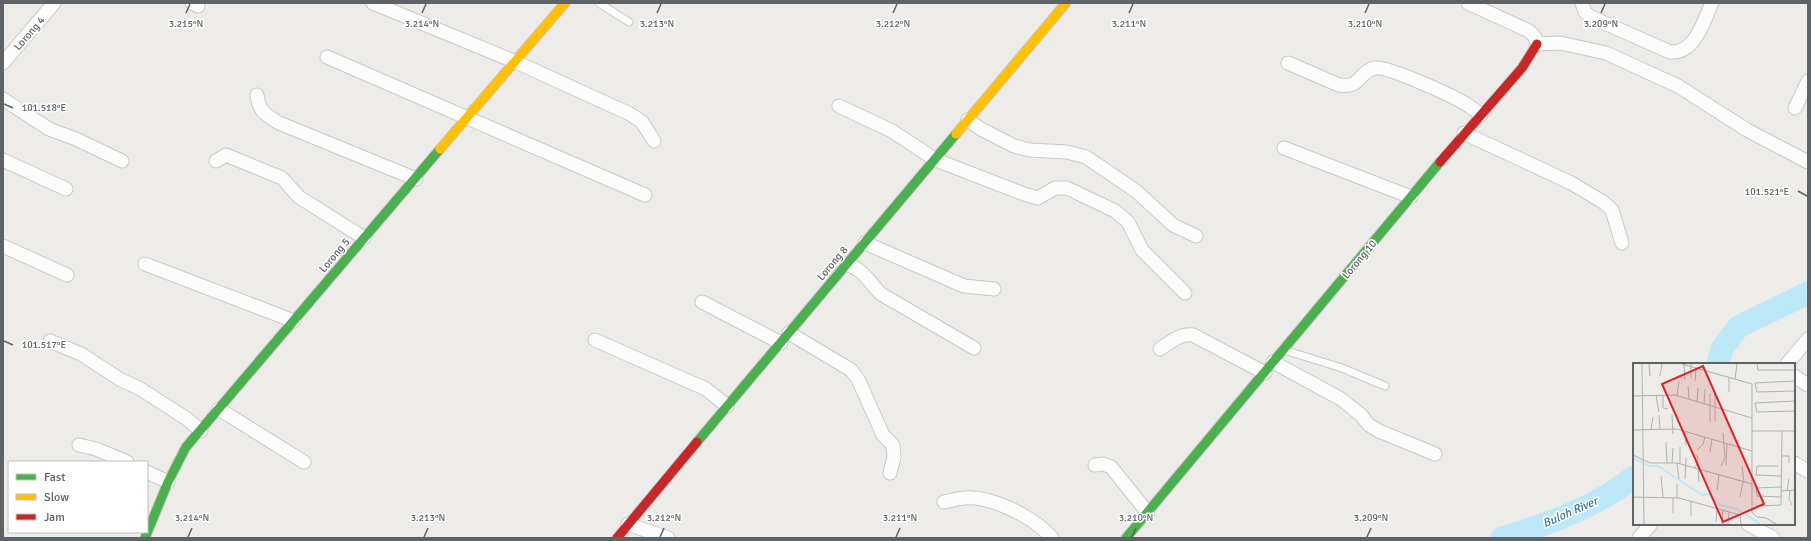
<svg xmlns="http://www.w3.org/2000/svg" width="1811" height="541" viewBox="0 0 1811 541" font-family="Signika,sans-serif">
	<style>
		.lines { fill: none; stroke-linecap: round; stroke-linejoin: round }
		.river { stroke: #bde8f8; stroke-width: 23 }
		.lane-casing { stroke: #c9c9c9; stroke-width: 9 }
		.street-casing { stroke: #c9c9c9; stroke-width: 15 }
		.fast-casing { stroke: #c9c9c9; stroke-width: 11 }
		.slow-casing { stroke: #c9c9c9; stroke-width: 11 }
		.jam-casing { stroke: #c9c9c9; stroke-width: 11 }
		.lane { stroke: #fcfcfc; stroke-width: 7 }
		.street { stroke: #fcfcfc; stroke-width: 13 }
		.fast { stroke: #4caf50; stroke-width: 9 }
		.slow { stroke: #ffc107; stroke-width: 9 }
		.jam { stroke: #c62828; stroke-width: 9 }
		.ticks { fill: none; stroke: #5d6367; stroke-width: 1.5 }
		.labels { text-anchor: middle; stroke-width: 3; stroke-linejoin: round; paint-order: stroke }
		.street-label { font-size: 11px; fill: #5d6367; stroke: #fff }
		.water-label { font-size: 12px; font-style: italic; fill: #36779c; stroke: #fff }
		.inset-river { fill: none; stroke: #bde8f8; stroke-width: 2 }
		.inset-road { fill: none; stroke: #b0b1b0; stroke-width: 1 }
		.view { fill: #d62828; fill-opacity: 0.15; stroke: #d62828; stroke-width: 2 }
		.inset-edge { fill: none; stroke: #5d6367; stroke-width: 2 }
		.ticks-label { font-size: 10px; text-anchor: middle; fill: #5d6367; stroke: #fff; stroke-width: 3; stroke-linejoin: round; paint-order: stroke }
	</style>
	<rect width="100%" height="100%" fill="#eeece8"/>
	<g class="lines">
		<path class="river" d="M 1718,364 L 1722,349 L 1738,327 L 1808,293
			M 1502,538 C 1548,524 1596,507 1634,477"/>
		<g class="lane-casing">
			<path id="lane" d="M 599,3 L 629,22
				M 1284,350 L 1342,368 L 1385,386"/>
		</g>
		<g class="street-casing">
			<path id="street" d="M 192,3 L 198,6
				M 373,3 L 516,62 L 630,114 L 642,122 L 654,141
				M 1468,3 L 1529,31 L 1535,37 L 1537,44 L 1560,43 L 1606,53 L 1678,86 L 1747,130 L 1808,162
				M 1582,3 L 1585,12 L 1591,17 L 1670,52 C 1695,54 1703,22 1712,3
				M 327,57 L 645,195
				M 3,63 L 54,3
				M 1288,63 L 1339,85 C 1361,89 1359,71 1375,68 C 1388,66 1453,96 1466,104 C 1471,107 1476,111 1481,115
				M 257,95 C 259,112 266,115 279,123 L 416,179
				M 3,99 L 49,129 L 76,139 L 122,161
				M 839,106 L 892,131 L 936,160 L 1024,194 L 1038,198 L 1055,188 L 1067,188 L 1115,211 L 1128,222 L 1142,250 L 1185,293
				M 1795,108 L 1808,81
				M 968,120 L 981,129 L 1014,146 L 1030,150 L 1067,152 L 1086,157 L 1136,191 L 1173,225 L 1196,236
				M 1464,133 L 1571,183 L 1603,202 L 1612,210 L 1622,243
				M 1284,148 L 1411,197
				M 3,160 L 66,189
				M 216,161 L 226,155 L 282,178 L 299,197 L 364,238
				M 865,243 L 964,286 L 994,289
				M 3,246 L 67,275
				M 145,264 L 294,321
				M 847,264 C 866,272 867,280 881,294 L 974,348
				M 702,302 L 781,343
				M 789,333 L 851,370 L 858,379 L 883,435 L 893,445 L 894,457 L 890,473
				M 595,340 L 706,389 L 727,406
				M 50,341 L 81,354 L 121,380 L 139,388 L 187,419 L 201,431
				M 1160,349 C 1170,342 1181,333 1193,335 L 1265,373
				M 1273,362 L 1341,399 L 1361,415 L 1369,425 L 1379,431 L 1435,454
				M 1787,364 L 1808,339
				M 1794,376 L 1808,385
				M 219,409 L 304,462
				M 79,445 L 96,449 L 127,462
				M 1794,463 L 1808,471
				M 1095,465 L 1103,464 L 1111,467 L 1148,513
				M 147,472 L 168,482
				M 944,502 C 950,501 958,498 965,498 C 992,496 1034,517 1052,538
				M 628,524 L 668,538
				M 1748,524 L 1773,538
				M 1639,538 L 1651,524"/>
		</g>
		<g class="fast-casing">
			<path id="fast" d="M 697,442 L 956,134
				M 145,538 L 168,482 L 186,447 L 440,149
				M 1126,538 L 1440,162"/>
		</g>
		<g class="slow-casing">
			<path id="slow" d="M 956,134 L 1066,3
				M 440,149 L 565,3"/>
		</g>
		<g class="jam-casing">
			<path id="jam" d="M 1440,162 L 1522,68 L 1537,44
				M 617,538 L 697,442"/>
		</g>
		<use href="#lane" class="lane"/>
		<use href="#street" class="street"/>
		<use href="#fast" class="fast"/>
		<use href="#slow" class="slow"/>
		<use href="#jam" class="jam"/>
	</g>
	<path class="ticks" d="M 186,13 L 190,4M 422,13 L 426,4M 657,13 L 661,4M 893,13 L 897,4M 1129,13 L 1133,4M 1365,13 L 1369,4M 1601,13 L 1605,4M 4,104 L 13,108M 1798,191 L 1807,196M 4,341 L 13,345M 188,537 L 192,528M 424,537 L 428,528M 660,537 L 664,528M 896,537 L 900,528M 1132,537 L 1136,528M 1367,537 L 1371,528"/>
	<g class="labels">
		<g class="street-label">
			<text transform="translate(29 33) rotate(-49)" y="4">Lorong 4</text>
			<text transform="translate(334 255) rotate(-50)" y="4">Lorong 5</text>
			<text transform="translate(1359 259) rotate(-50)" y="4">Lorong 10</text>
			<text transform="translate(832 263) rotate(-50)" y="4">Lorong 8</text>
		</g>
		<g class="water-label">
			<text transform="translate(1570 512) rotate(-24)" y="4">Buloh River</text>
		</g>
	</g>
	<g transform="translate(1633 363)">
		<rect width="162" height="162" fill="#eeece8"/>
		<path class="inset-river" d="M 0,95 L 16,103 L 25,103 L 69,132 L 76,131 L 87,142 L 104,146 L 127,161"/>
		<path class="inset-road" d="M 9,1 L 11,161M 16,1 L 17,13M 49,1 L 119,21 L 119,149 L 124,154 L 133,155 L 143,161M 51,1 L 52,17M 124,1 L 125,7 L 162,7M 27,13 L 29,1M 96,14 L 96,29M 58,15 L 58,1M 102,16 L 104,1M 62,18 L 63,5M 162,18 L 122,20 L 124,29 L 162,28M 55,23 L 56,36M 77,30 L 77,59M 23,32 L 26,49M 30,32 L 30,45 L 35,46M 0,33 L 42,32 L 119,55M 44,33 L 46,18M 162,38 L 122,40 L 124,49 L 162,48M 64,39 L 65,25M 71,41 L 72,26M 39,51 L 40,71M 26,52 L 27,66M 82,58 L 82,30M 18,66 L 20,54M 0,67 L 44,66 L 119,88M 119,68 L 162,68M 52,69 L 53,82M 33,79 L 34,100M 64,87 L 70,81 L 72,74M 77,89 L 79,76M 0,92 L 17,100 L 44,100 L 119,121M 149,93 L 156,93 L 156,100M 39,100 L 40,85M 44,100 L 46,116M 47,101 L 47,84M 93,102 L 94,81M 88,103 L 92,95 L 90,70M 109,103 L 111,119M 145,103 L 124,103 L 123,112 L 148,113M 62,105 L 65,99 L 64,92M 65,106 L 66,119M 28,113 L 30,134M 52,116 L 53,95M 84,127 L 86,112M 148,128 L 162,127M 154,128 L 156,116M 157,128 L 156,136 L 159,142M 0,134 L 46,135 L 107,152 L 108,161M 40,134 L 40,150M 107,134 L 110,119M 148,134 L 124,133 L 123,125 L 148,124M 44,135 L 44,121M 123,143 L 148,142 L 149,68M 162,143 L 162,160M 58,153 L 58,138M 83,159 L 84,146M 89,161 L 90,147M 95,161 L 96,149"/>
		<path class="view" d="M 70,3 L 131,141 L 90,159 L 29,21 Z"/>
		<rect width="162" height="162" class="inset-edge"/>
	</g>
	<g class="ticks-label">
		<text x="186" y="27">3.215°N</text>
		<text x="422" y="27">3.214°N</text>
		<text x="893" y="27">3.212°N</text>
		<text x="1601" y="27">3.209°N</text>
		<text x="657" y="27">3.213°N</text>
		<text x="1129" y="27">3.211°N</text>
		<text x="1365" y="27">3.210°N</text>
		<text x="44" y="111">101.518°E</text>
		<text x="1767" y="195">101.521°E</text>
		<text x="44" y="348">101.517°E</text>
		<text x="192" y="521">3.214°N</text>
		<text x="428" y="521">3.213°N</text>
		<text x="664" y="521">3.212°N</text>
		<text x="900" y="521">3.211°N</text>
		<text x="1136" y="521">3.210°N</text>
		<text x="1371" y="521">3.209°N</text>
	</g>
	<rect width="1811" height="541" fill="none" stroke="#5d6367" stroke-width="8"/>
	<rect x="8" y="461" width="140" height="72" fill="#ffffff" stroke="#bec1c2"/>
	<rect x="16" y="474" width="20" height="6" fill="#4caf50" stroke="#bec1c2"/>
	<text x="44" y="481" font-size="12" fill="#5d6367">Fast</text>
	<rect x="16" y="494" width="20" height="6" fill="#ffc107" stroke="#bec1c2"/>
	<text x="44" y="501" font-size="12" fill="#5d6367">Slow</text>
	<rect x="16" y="514" width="20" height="6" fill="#c62828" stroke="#bec1c2"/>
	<text x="44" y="521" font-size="12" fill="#5d6367">Jam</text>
</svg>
